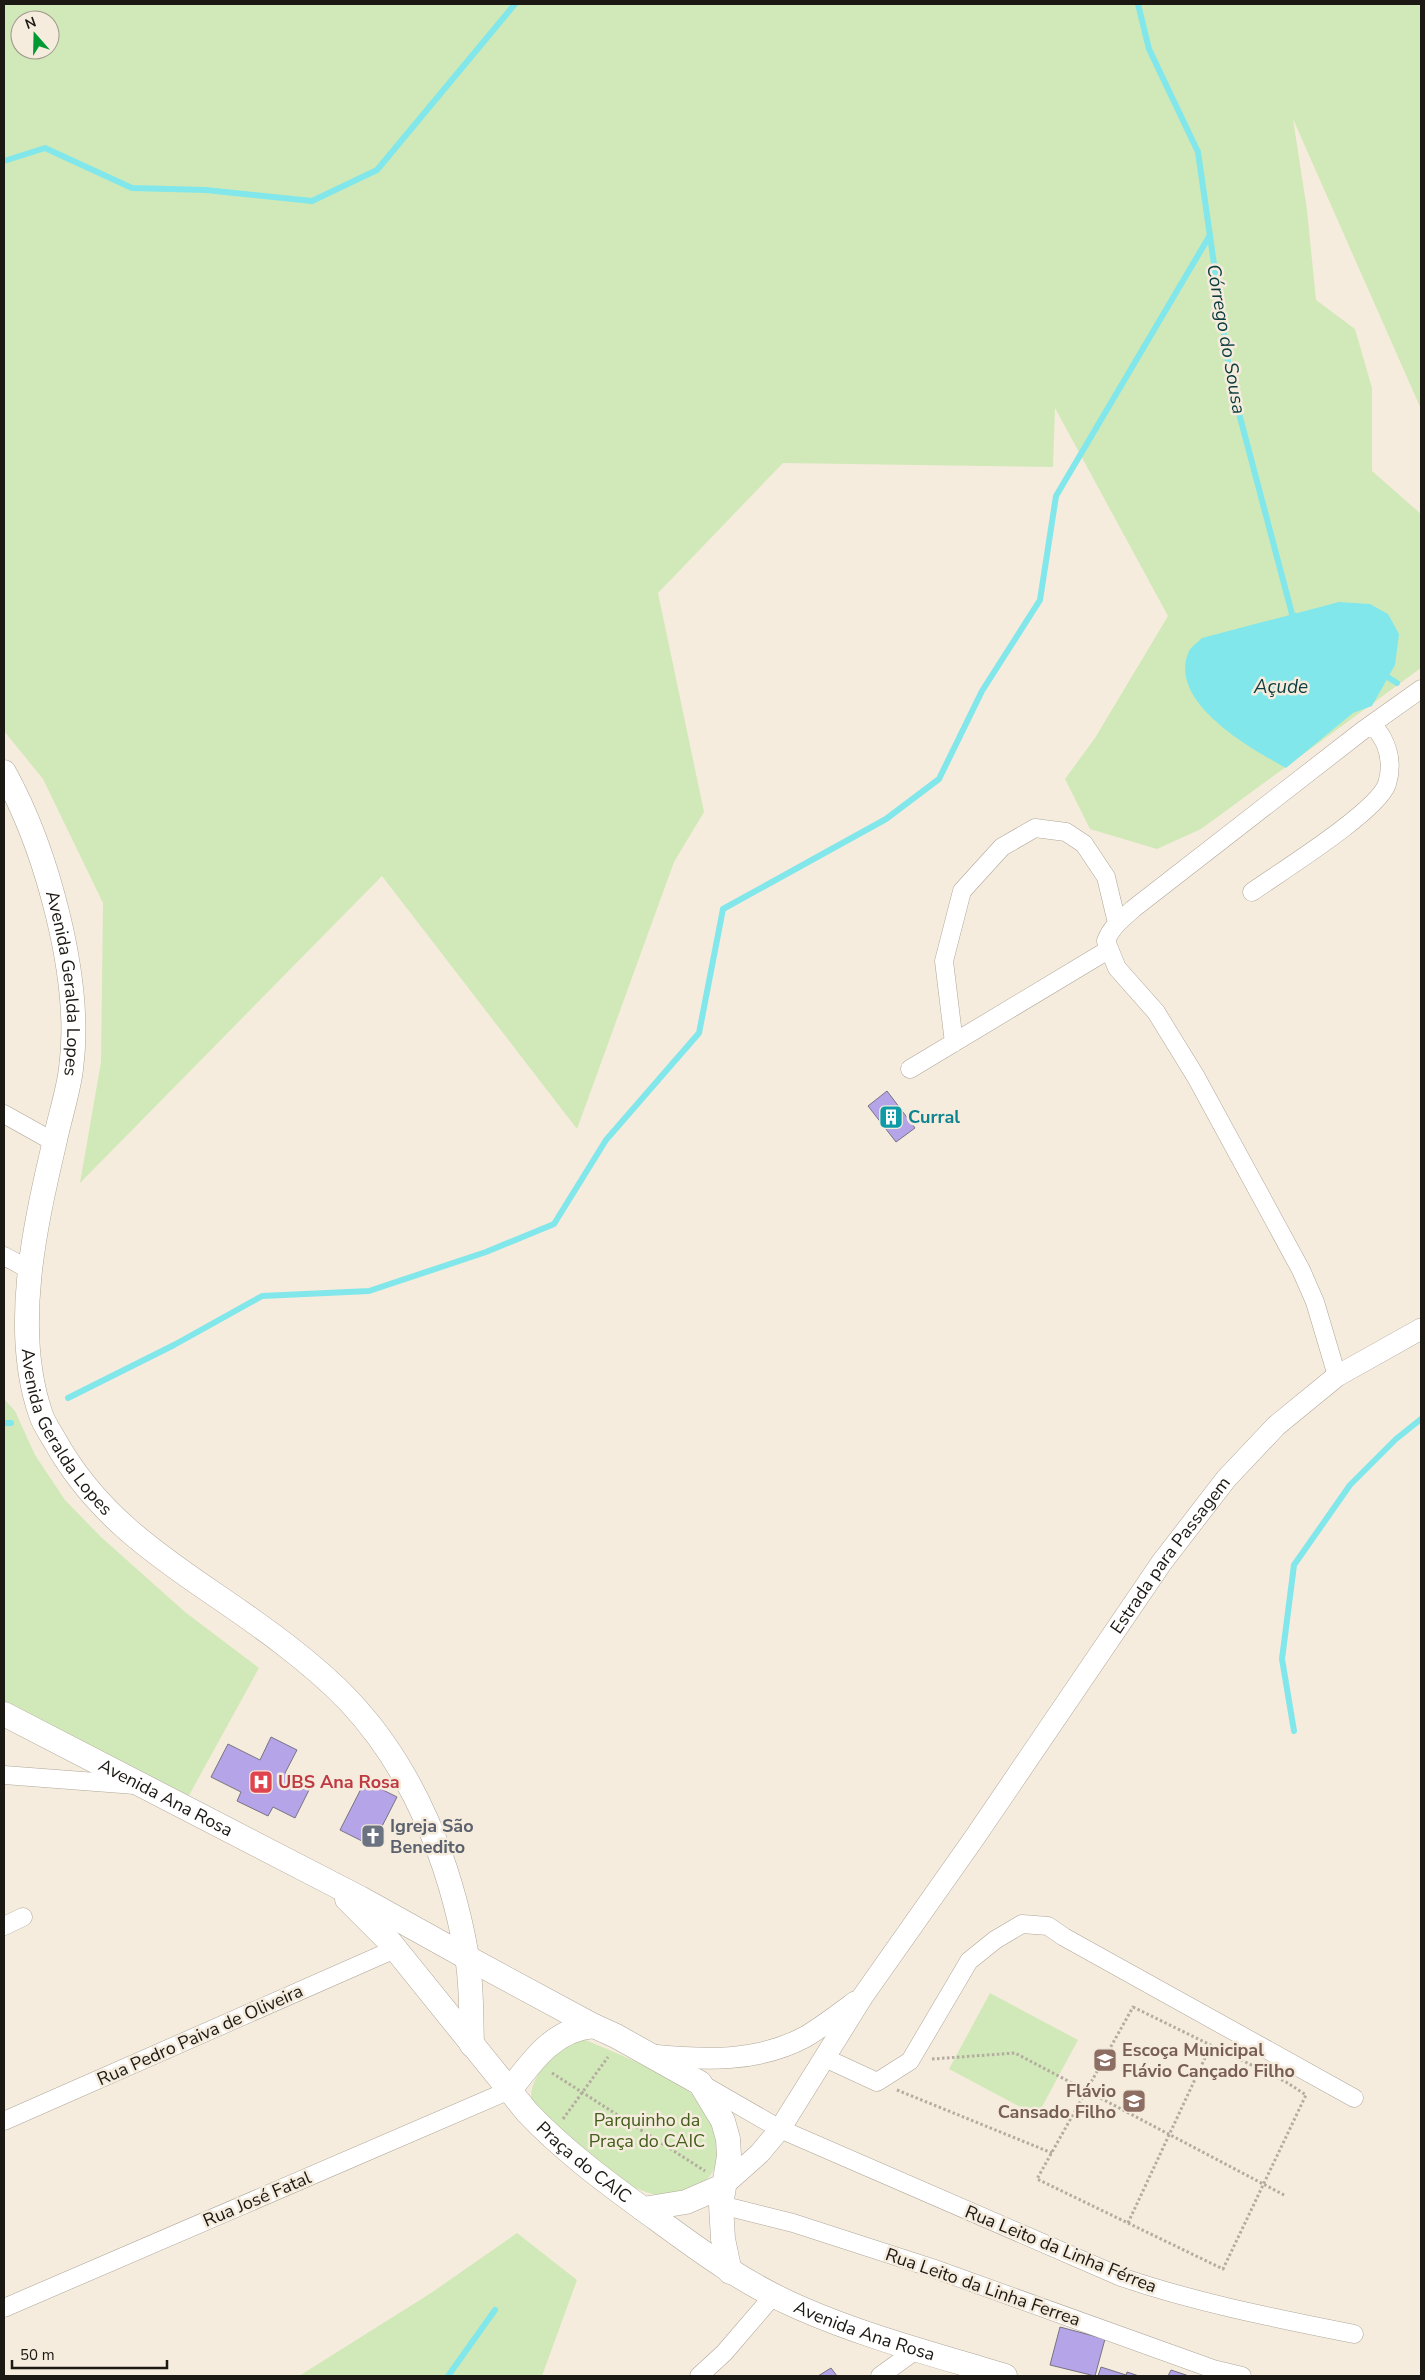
<svg xmlns="http://www.w3.org/2000/svg" width="1425" height="2380" viewBox="0 0 1425 2380" font-family="'Nunito Sans',sans-serif">
	<style>
		.green { fill: #d1e9b8; fill-rule: evenodd }
		.water { fill: #81e7ea }
		.lines { fill: none; stroke-linecap: round; stroke-linejoin: round }
		.stream { stroke: #81e7ea; stroke-width: 6 }
		.building { fill: #b5a4e7; stroke: #787483 }
		.minor-casing { stroke: #afa699; stroke-width: 19 }
		.tertiary-casing { stroke: #afa699; stroke-width: 22 }
		.secondary-casing { stroke: #afa699; stroke-width: 25 }
		.path { stroke: #b4aca0; stroke-width: 3; stroke-dasharray: 2.5 2.5; stroke-linecap: butt }
		.minor { stroke: #fff; stroke-width: 18 }
		.tertiary { stroke: #fff; stroke-width: 21 }
		.secondary { stroke: #fff; stroke-width: 24 }
		.labels { text-anchor: middle; stroke-width: 5; stroke-linejoin: round; paint-order: stroke }
		.street-label { font-size: 18px; fill: #1c1813; stroke: #f5ecdd }
		.culture-label { font-size: 18px; font-weight: bold; fill: #0d838f; stroke: #f5ecdd; text-anchor: start }
		.health-label { font-size: 18px; font-weight: bold; fill: #be3a42; stroke: #f5ecdd; text-anchor: start }
		.worship-label { font-size: 18px; font-weight: bold; fill: #5b616d; stroke: #f5ecdd; text-anchor: start }
		.education-label { font-size: 18px; font-weight: bold; fill: #785e54; stroke: #f5ecdd; text-anchor: start }
		.park-label { font-size: 18px; fill: #435e1a; stroke: #f5ecdd }
		.water-label { font-size: 19px; font-style: italic; fill: #0b3d3e; stroke: #f5ecdd }
	</style>
	<rect width="100%" height="100%" fill="#f5ecdd"/>
	<path class="green" d="M 4,4 L 1421,4 L 1421,409 L 1293,119 L 1307,210 L 1316,300 L 1355,329 L 1372,388 L 1372,471 L 1421,514 L 1421,668 L 1201,829 L 1157,849 L 1090,829 L 1065,779 L 1095,738 L 1168,616 L 1055,408 L 1053,467 L 783,463 L 658,593 L 704,812 L 674,862 L 577,1129 L 382,876 L 80,1183 L 101,1062 L 103,903 L 43,779 L 4,731 ZM 20,20 L 50,20 L 50,50 L 20,50 Z
		M 4,1399 L 15,1411 L 35,1455 L 65,1500 L 101,1537 L 185,1612 L 259,1668 L 187,1799 L 4,1703 Z
		M 990,1993 L 1078,2040 L 1037,2116 L 949,2069 Z
		M 581,2038 C 612,2052 683,2078 703,2105 C 728,2139 725,2188 675,2194 C 666,2195 658,2196 649,2193 C 607,2180 560,2131 531,2100 C 530,2071 559,2051 581,2038 Z
		M 517,2233 L 577,2280 L 542,2376 L 299,2376 L 431,2293 Z"/>
	<path class="water" d="M 1339,602 L 1370,604 L 1388,614 L 1399,634 L 1395,665 L 1372,706 L 1353,713 L 1286,768 C 1252,749 1166,702 1189,651 C 1191,647 1198,642 1202,638 Z"/>
	<g class="lines">
		<path class="stream" d="M 1138,4 L 1149,49 L 1198,152 L 1231,383 L 1292,614 L 1298,618
			M 4,161 L 45,148 L 132,188 L 206,190 L 312,201 L 377,170 L 515,4
			M 1381,673 L 1397,683
			M 68,1398 L 174,1345 L 262,1296 L 369,1291 L 486,1252 L 554,1224 L 606,1140 L 699,1033 L 723,909 L 886,819 L 939,779 L 982,691 L 1040,600 L 1056,496 L 1210,235
			M 4,1423 L 11,1423
			M 1294,1731 L 1282,1659 L 1294,1565 L 1350,1485 L 1396,1439 L 1421,1419
			M 448,2376 L 495,2310"/>
	</g>
	<path class="building" d="M 887,1091 L 915,1128 L 896,1142 L 868,1106 Z
		M 271,1737 L 297,1750 L 285,1773 L 311,1786 L 295,1818 L 273,1807 L 268,1816 L 237,1801 L 241,1792 L 211,1777 L 228,1744 L 260,1760 Z
		M 365,1781 L 397,1797 L 372,1846 L 340,1830 Z
		M 1060,2327 L 1105,2339 L 1095,2376 L 1050,2365 Z
		M 1101,2367 L 1126,2375 L 1126,2376 L 1098,2376 Z
		M 831,2368 L 837,2376 L 818,2376 Z
		M 1171,2370 L 1189,2376 L 1168,2376 Z
		M 1127,2372 L 1139,2376 L 1126,2376 Z"/>
	<g class="lines">
		<g class="minor-casing">
			<path id="minor" d="M 1252,892 C 1280,872 1377,812 1387,784 C 1394,761 1387,740 1372,724
				M 954,1043 L 944,961 L 962,891 L 1002,847 L 1035,828 L 1066,832 L 1084,844 L 1106,877 L 1117,923
				M 910,1069 L 1108,950
				M 4,1114 L 54,1142
				M 4,1256 L 30,1270
				M 1337,1376 L 1315,1302 L 1301,1270 L 1196,1077 L 1156,1012 L 1117,968 L 1106,941 C 1111,927 1122,919 1133,909 L 1362,731 L 1421,689
				M 4,1775 L 135,1785
				M 4,1926 L 23,1917
				M 825,2058 L 877,2082 L 910,2061 L 969,1961 L 995,1940 L 1022,1924 L 1048,1926 L 1064,1937 L 1354,2098
				M 700,2083 L 780,2129 L 1121,2277 C 1197,2303 1275,2318 1354,2334
				M 4,2121 L 395,1949
				M 721,2205 L 793,2223 L 932,2268 L 1213,2369 L 1242,2376
				M 4,2308 L 510,2090
				M 699,2376 L 724,2353 L 773,2296
				M 880,2376 L 916,2350"/>
		</g>
		<g class="tertiary-casing">
			<g id="tertiary">
				<path d="M 651,2055 C 704,2060 756,2063 805,2037 C 822,2027 839,2014 855,2002"/>
				<path id="s1" d="M 723,2186 L 760,2153 L 780,2129 L 863,1996 L 975,1837 L 1162,1562 L 1226,1479 L 1276,1426 L 1337,1376 L 1421,1329"/>
			</g>
		</g>
		<g class="secondary-casing">
			<g id="secondary">
				<path id="s2" d="M 4,772 C 47,850 83,980 71,1069 C 68,1093 60,1116 55,1140 C 35,1226 11,1329 41,1415 C 44,1424 50,1432 55,1441 C 94,1511 152,1552 217,1596 C 261,1626 312,1662 349,1701 C 414,1770 451,1864 467,1957 C 472,1985 471,2016 472,2045"/>
				<path id="s3" d="M 4,1714 L 360,1898 L 468,1958 L 594,2026 L 616,2036 L 700,2083 L 723,2121 L 728,2139 L 729,2156 L 721,2205 L 723,2239 L 730,2272"/>
				<path id="s4" d="M 347,1899 L 389,1941 L 527,2112 C 562,2149 602,2179 643,2209 C 695,2247 740,2282 800,2308 C 866,2337 936,2355 1005,2376"/>
				<path d="M 510,2090 C 532,2061 554,2029 594,2026"/>
				<path d="M 643,2209 L 686,2202 L 723,2186"/>
			</g>
		</g>
		<path class="path" d="M 1133,2007 L 1286,2082 L 1306,2095 L 1223,2269 L 1037,2179 Z
			M 932,2059 L 1015,2053 L 1286,2196
			M 552,2073 L 705,2171
			M 897,2090 L 1052,2153
			M 563,2119 L 608,2057
			M 1128,2223 L 1211,2045"/>
		<use href="#minor" class="minor"/>
		<use href="#tertiary" class="tertiary"/>
		<use href="#secondary" class="secondary"/>
	</g>
	<defs>
		<g id="building-square" transform="scale(1.25)"><rect x="-9" y="-9" width="18" height="18" rx="4" fill="#0f9aa8" stroke="#f5ecdd"/><path d="M-4-6H4V6H1V3H-1V6H-4ZM-2.5-4.3h1.7v1.8h-1.7ZM.8-4.3h1.7v1.8H.8ZM-2.5-1h1.7V.8h-1.7ZM.8-1h1.7V.8H.8Z" fill="#fff"/></g>
		<g id="hospital-square" transform="scale(1.25)"><rect x="-9" y="-9" width="18" height="18" rx="4" fill="#e0444e" stroke="#f5ecdd"/><path d="M-5-5h3v3.5h4V-5h3V5h-3V1.5h-4V5h-3Z" fill="#fff"/></g>
		<g id="church-square" transform="scale(1.25)"><rect x="-9" y="-9" width="18" height="18" rx="4" fill="#6b7280" stroke="#f5ecdd"/><path d="M-1.2-6h2.4v3.5h3.3v2.4h-3.3V6h-2.4V-.1h-3.3v-2.4h3.3Z" fill="#fff"/></g>
		<g id="school-square" transform="scale(1.25)"><rect x="-9" y="-9" width="18" height="18" rx="4" fill="#8d6e63" stroke="#f5ecdd"/><path d="M0-5L7-2L0 1L-7-2ZM-4 1L0 2.5L4 1V4Q0 6-4 4Z" fill="#fff"/></g>
	</defs>
	<g fill-rule="evenodd">
		<use href="#building-square" x="891" y="1117"/>
		<use href="#hospital-square" x="261" y="1782"/>
		<use href="#church-square" x="373" y="1836"/>
		<use href="#school-square" x="1105" y="2060"/>
		<use href="#school-square" x="1134" y="2101"/>
	</g>
	<g class="labels">
		<g class="street-label">
			<text dy="6" stroke="none"><textPath href="#s2" startOffset="222">Avenida Geralda Lopes</textPath></text>
			<text dy="6" stroke="none"><textPath href="#s2" startOffset="686">Avenida Geralda Lopes</textPath></text>
			<text dy="6" stroke="none"><textPath href="#s1" startOffset="775">Estrada para Passagem</textPath></text>
			<text dy="6" stroke="none"><textPath href="#s3" startOffset="182">Avenida Ana Rosa</textPath></text>
			<text transform="translate(200 2035) rotate(-24)" y="6">Rua Pedro Paiva de Oliveira</text>
			<text dy="6" stroke="none"><textPath href="#s4" startOffset="355">Praça do CAIC</textPath></text>
			<text transform="translate(257 2199) rotate(-23)" y="6">Rua José Fatal</text>
			<text transform="translate(1061 2249) rotate(22)" y="6">Rua Leito da Linha Férrea</text>
			<text transform="translate(983 2287) rotate(19)" y="6">Rua Leito da Linha Ferrea</text>
			<text dy="6" stroke="none"><textPath href="#s4" startOffset="685">Avenida Ana Rosa</textPath></text>
		</g>
		<g class="culture-label">
			<text x="908" y="1123">Curral</text>
		</g>
		<g class="health-label">
			<text x="278" y="1788">UBS Ana Rosa</text>
		</g>
		<g class="worship-label">
			<text x="390" y="1832">Igreja São<tspan x="390" dy="21">Benedito</tspan></text>
		</g>
		<g class="education-label">
			<text x="1122" y="2056">Escoça Municipal<tspan x="1122" dy="21">Flávio Cançado Filho</tspan></text>
			<text x="1116" y="2097" text-anchor="end">Flávio<tspan x="1116" dy="21">Cansado Filho</tspan></text>
		</g>
		<g class="park-label">
			<text x="647" y="2126">Parquinho da<tspan x="647" dy="21">Praça do CAIC</tspan></text>
		</g>
		<g class="water-label">
			<text transform="translate(1227 339) rotate(80)" y="7">Córrego do Sousa</text>
			<text x="1281" y="693">Açude</text>
		</g>
	</g>
	<rect width="1425" height="2380" fill="none" stroke="#1c1813" stroke-width="10"/>
	<g transform="translate(35 35) rotate(340)"><circle r="24" fill="#f5ecdd" stroke="#9e978c"/>
	<path d="M0-4L9 19L0 12L-9 19Z" fill="#019932"/>
	<text y="-8" font-size="14" font-weight="bold" text-anchor="middle" fill="#1c1813">N</text>
	</g>
	<path d="M12 2360v8h155v-8" fill="none" stroke="#1c1813" stroke-width="2.5"/>
	<text x="20" y="2360" font-size="15" fill="#1c1813" stroke="#f5ecdd" stroke-width="4" paint-order="stroke">50 m</text>
</svg>
